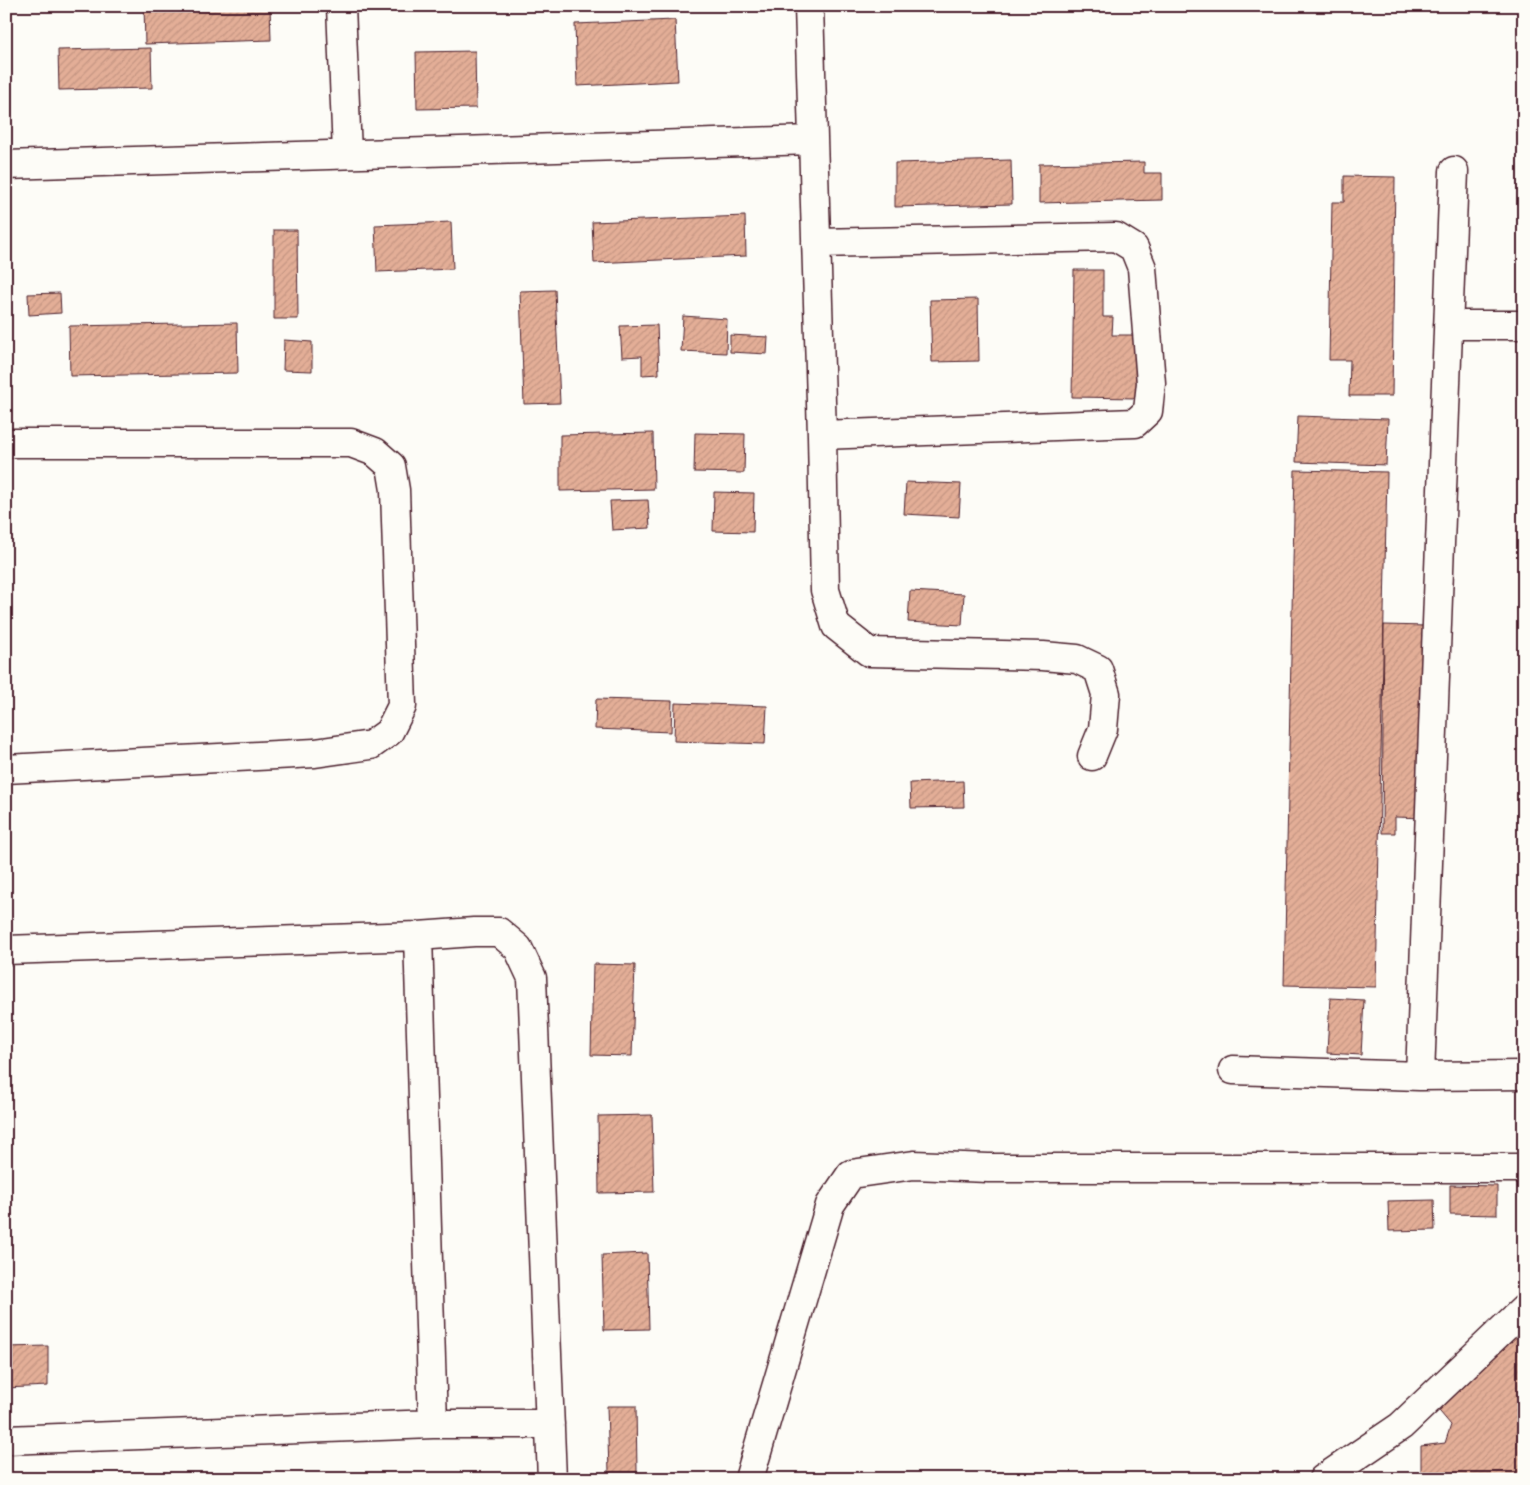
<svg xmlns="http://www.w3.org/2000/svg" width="1530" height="1485" viewBox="0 0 1530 1485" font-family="'Balsamiq Sans',sans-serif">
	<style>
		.building { fill: url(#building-hatch); stroke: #4a1f2b }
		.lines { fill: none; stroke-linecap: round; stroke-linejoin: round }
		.minor-casing { stroke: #4a1f2b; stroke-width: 31 }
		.minor { stroke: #fdfcf7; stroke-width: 28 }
	</style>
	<defs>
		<pattern id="building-hatch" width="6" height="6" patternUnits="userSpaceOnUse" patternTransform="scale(1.25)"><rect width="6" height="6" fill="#e3ae97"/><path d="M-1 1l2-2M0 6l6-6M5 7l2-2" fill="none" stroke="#c49582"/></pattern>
	</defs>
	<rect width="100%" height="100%" fill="#fdfcf7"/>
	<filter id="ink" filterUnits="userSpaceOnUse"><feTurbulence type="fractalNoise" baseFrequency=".02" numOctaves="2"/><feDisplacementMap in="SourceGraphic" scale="10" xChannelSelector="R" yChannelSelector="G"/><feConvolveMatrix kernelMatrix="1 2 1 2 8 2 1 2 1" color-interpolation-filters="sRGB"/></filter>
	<g filter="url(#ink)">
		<path class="building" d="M 144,6 L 270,6 L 271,40 L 145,44 Z
			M 675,20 L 678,81 L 577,86 L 575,24 Z
			M 151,48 L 152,88 L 59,90 L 58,50 Z
			M 475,51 L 476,108 L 417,109 L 416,52 Z
			M 1011,160 L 1012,204 L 895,207 L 895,163 Z
			M 1144,162 L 1144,173 L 1162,173 L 1162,200 L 1039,203 L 1039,164 Z
			M 1344,176 L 1395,177 L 1392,396 L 1349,396 L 1350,360 L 1329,360 L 1332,202 L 1344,202 Z
			M 745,216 L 746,256 L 594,263 L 592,222 Z
			M 451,222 L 453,269 L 377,272 L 375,225 Z
			M 274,230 L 297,230 L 298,319 L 274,319 Z
			M 1074,270 L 1103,270 L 1103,317 L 1113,317 L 1112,335 L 1137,335 L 1137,398 L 1072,397 Z
			M 555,290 L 560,403 L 524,404 L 520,291 Z
			M 60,293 L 61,313 L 29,315 L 28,294 Z
			M 978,299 L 979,361 L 932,362 L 930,300 Z
			M 683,316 L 727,319 L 726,353 L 681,351 Z
			M 237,323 L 238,373 L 70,376 L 69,326 Z
			M 657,325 L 659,374 L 642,375 L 642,356 L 622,357 L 620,326 Z
			M 730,335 L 768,337 L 767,354 L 730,352 Z
			M 284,340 L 312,342 L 312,371 L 283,370 Z
			M 1298,416 L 1388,419 L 1386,465 L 1296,462 Z
			M 653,433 L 654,489 L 560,491 L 560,435 Z
			M 695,433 L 745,434 L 744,473 L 694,472 Z
			M 1295,470 L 1387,472 L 1376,987 L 1284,985 Z
			M 906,482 L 961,484 L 959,517 L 904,514 Z
			M 714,492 L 754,493 L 753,532 L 713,531 Z
			M 648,500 L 650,528 L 612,530 L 610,501 Z
			M 910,591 L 964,594 L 962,625 L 908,622 Z
			M 1384,625 L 1426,626 L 1424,818 L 1395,817 L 1395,833 L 1382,833 Z
			M 596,699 L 672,701 L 671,732 L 595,729 Z
			M 675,703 L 767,706 L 765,744 L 674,741 Z
			M 963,781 L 964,807 L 911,808 L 910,783 Z
			M 593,964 L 635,965 L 632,1056 L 591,1055 Z
			M 1330,998 L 1364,1000 L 1361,1055 L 1327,1053 Z
			M 652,1115 L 654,1192 L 599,1193 L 598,1116 Z
			M 1450,1185 L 1497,1186 L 1497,1215 L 1450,1214 Z
			M 1434,1200 L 1435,1230 L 1389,1231 L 1388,1201 Z
			M 647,1253 L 649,1329 L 604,1330 L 602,1255 Z
			M 1524,1323 L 1524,1479 L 1421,1479 L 1421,1446 L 1445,1443 L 1451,1425 L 1435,1406 Z
			M 48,1346 L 48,1386 L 6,1388 L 6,1347 Z
			M 607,1406 L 636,1406 L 637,1472 L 609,1472 Z"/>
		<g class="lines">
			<g class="minor-casing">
				<path id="minor" d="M 341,6 L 347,154
					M 809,6 L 822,435 L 825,590 L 836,626 L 869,652 L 1043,656 L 1077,659 L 1098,669 L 1106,694 L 1103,729 L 1092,756
					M 6,165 L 813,140
					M 816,243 L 1116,237 L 1134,248 L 1142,268 L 1151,383 L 1148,411 L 1135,423 L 822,435
					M 1448,325 L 1524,325
					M 6,443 L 351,443 L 375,452 L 391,466 L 395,490 L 402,706 L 389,732 L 371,745 L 315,753 L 6,769
					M 418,936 L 433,1424
					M 6,950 L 418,936 L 474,932 L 499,932 L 518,948 L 532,978 L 552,1479
					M 1233,1070 L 1420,1076 L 1524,1075
					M 1420,1076 L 1454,171
					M 6,1440 L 433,1424 L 550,1424
					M 749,1479 L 830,1205 L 851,1174 L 914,1165 L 988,1168 L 1524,1168
					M 1323,1479 L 1401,1426 L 1524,1309"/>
			</g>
			<use href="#minor" class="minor"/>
		</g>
	</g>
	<rect width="1530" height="1485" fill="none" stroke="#fdfcf7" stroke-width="25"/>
	<rect x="12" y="12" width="1505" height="1460" fill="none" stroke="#4a1f2b" stroke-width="2" filter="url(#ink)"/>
</svg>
